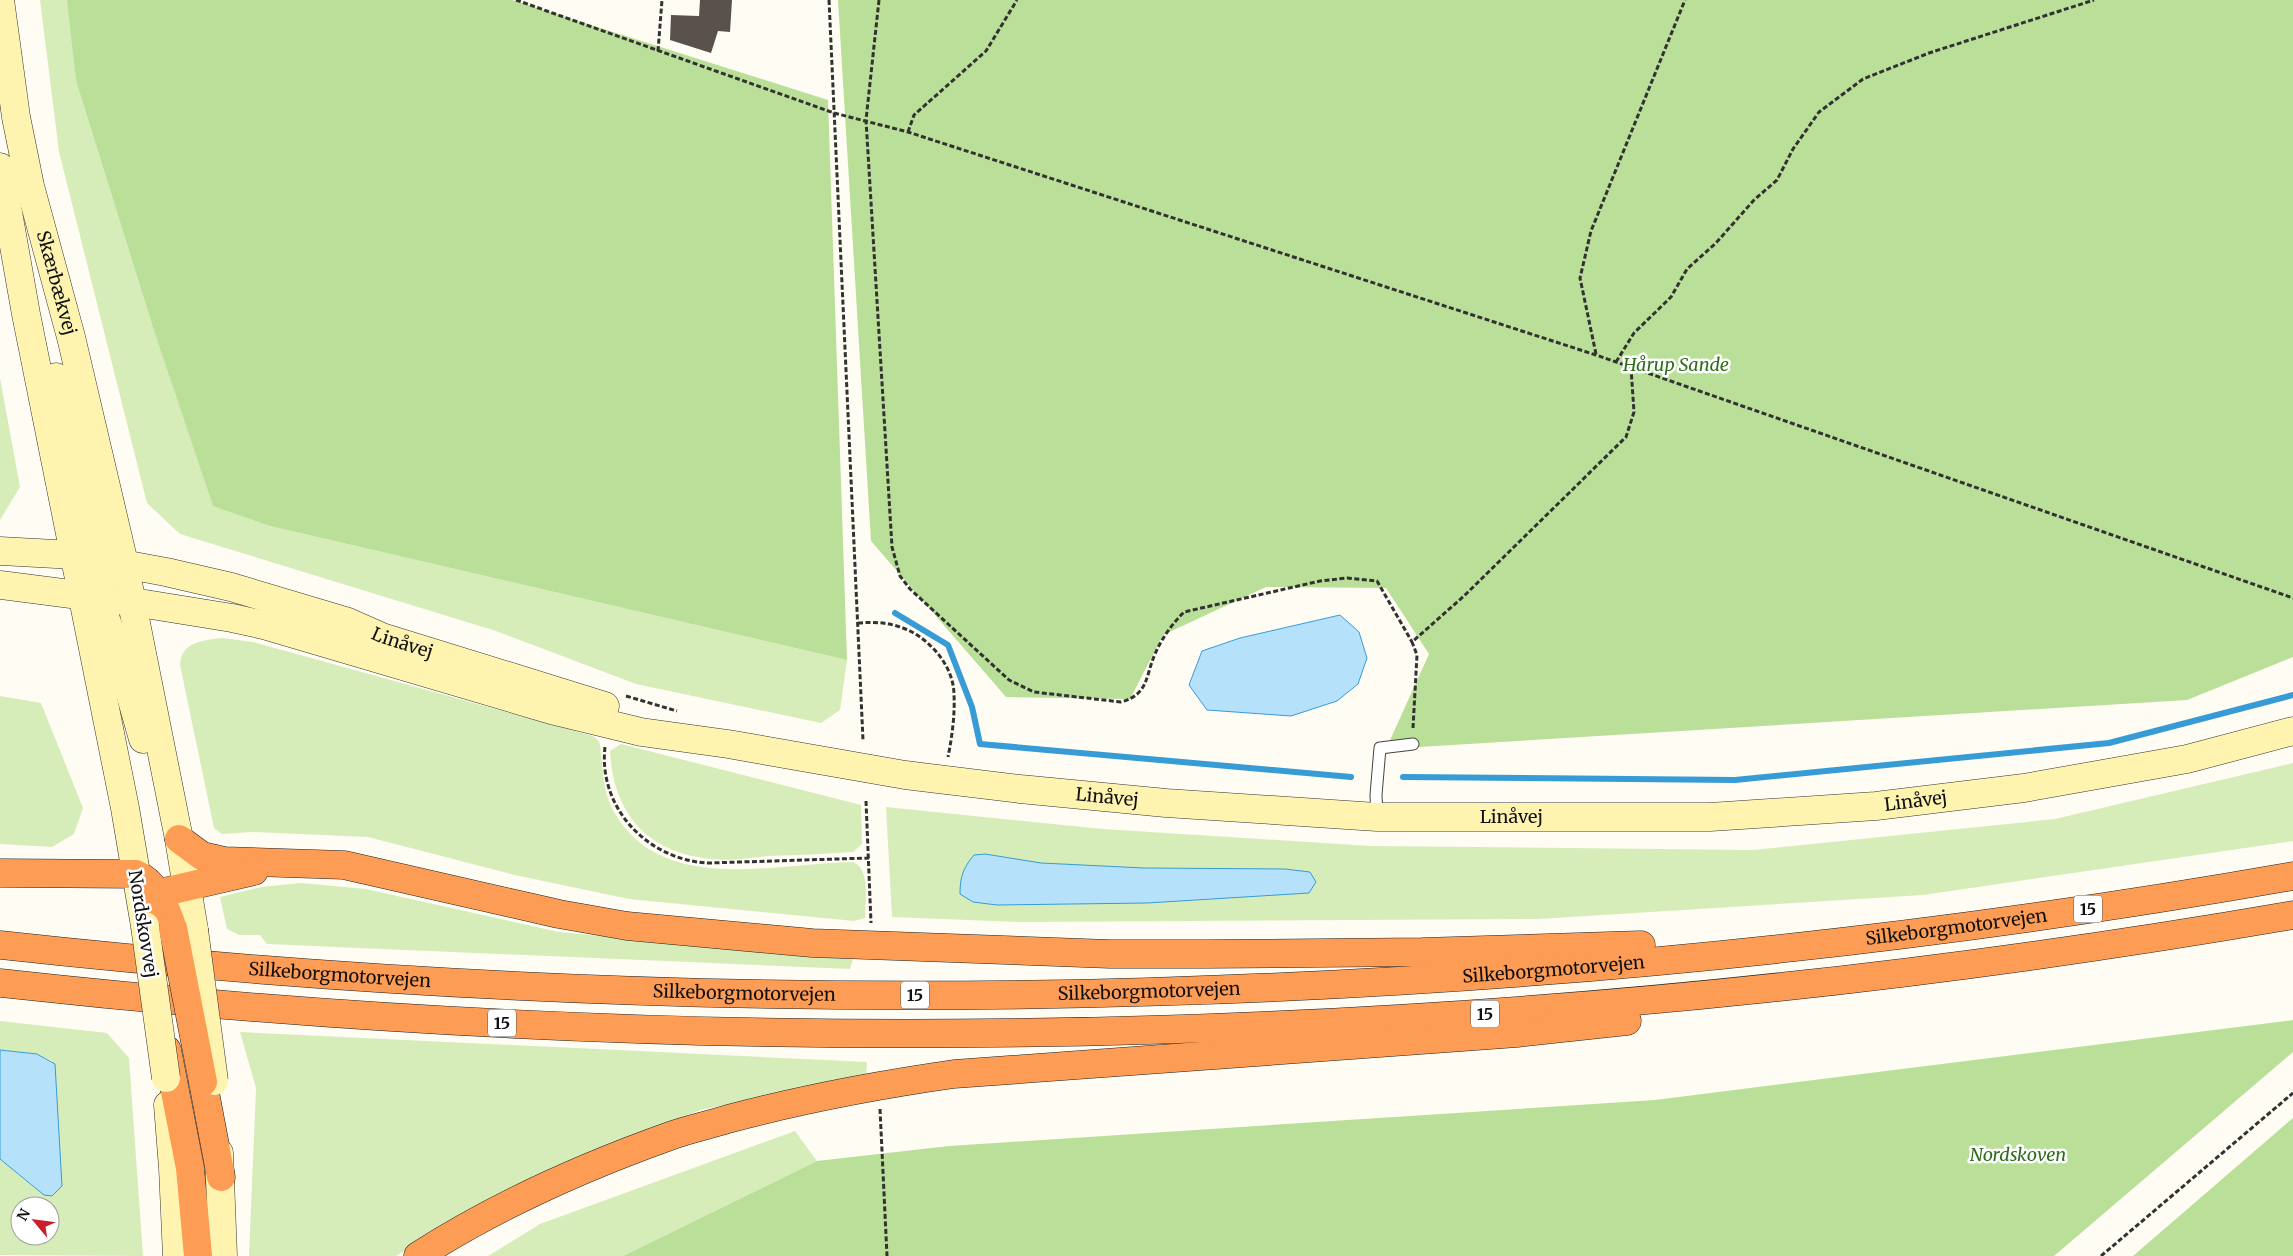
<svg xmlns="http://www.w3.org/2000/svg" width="2293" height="1256" viewBox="0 0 2293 1256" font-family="Merriweather,serif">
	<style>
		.green { fill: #d6edba; fill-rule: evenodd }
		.forest { fill: #badf98 }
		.water { fill: #b5e2fa; stroke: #379bd6 }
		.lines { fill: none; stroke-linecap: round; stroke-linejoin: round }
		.stream { stroke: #379bd6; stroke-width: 6 }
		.building { fill: #5a514c }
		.lane-casing { stroke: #434343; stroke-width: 13 }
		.secondary-casing { stroke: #323232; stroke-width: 29 }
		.highway-casing { stroke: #212121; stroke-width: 29 }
		.path { stroke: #323232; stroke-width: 3; stroke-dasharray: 5 2.5; stroke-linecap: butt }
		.lane { stroke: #fff; stroke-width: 11 }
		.secondary { stroke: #fff4af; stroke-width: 28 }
		.highway { stroke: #fd9c54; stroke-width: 28 }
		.secondary-bridge-casing { stroke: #323232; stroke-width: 29; stroke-linecap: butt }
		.highway-bridge-casing { stroke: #212121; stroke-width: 29; stroke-linecap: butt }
		.secondary-bridge { stroke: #fff4af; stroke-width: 28 }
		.highway-bridge { stroke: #fd9c54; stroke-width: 28 }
		.labels { text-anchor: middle; stroke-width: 5; stroke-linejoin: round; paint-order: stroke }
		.shield { fill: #fff; stroke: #585858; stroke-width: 1 }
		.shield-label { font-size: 16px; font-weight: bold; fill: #101010 }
		.street-label { font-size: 18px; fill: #101010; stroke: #fff }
		.park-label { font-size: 18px; font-style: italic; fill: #2e6e1b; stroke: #fff }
	</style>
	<rect width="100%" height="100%" fill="#fffcf4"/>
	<path class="green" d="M 40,0 L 68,0 L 76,81 L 155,334 L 213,505 L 270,526 L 847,660 L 840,710 L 821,723 L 636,684 L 496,631 L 180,534 L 147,503 L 59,152 Z
		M 0,378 L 20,487 L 0,520 Z
		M 222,638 L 253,642 L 593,736 C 596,739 600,741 600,745 C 603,768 602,790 614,812 C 662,896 774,863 853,862 C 871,869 865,902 865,918 L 854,921 L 629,899 L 515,875 L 368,837 L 252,832 L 222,834 L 214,828 L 180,665 C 182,641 202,641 222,638 Z
		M 0,696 L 41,703 L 83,808 L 74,834 L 52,847 L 0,844 Z
		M 621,744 L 861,805 L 862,844 L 853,852 C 825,854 797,855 768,856 C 750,858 730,861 711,859 C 647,853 613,813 610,751 Z
		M 2293,763 L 2293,841 L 1923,895 L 1538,919 L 1020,922 L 892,917 L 886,807 L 1103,829 L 1371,846 L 1753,850 L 2055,819 Z
		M 301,883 L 366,889 L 559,932 L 853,959 L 850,969 L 267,944 L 260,935 L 239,935 L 227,929 L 220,897 L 261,887 Z
		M 0,1021 L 107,1033 L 129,1058 L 143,1256 L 0,1255 L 0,1159 L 44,1195 L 52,1061 L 37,1054 L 0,1050 ZM 20,1206 L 50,1206 L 50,1236 L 20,1236 Z
		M 240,1032 L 867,1062 L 866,1076 L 700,1110 L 501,1194 L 396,1256 L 249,1256 L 256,1088 Z
		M 795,1131 L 817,1161 L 623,1256 L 488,1256 L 540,1224 Z"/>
	<path class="forest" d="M 67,0 L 512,0 L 828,100 L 847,660 L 270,526 L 213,506 L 155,334 L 76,81 Z
		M 838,0 L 2293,0 L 2293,657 L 2187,700 L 1386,749 L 1429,654 L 1386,588 L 1266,587 L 1163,635 L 1130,699 L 1006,697 L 871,541 Z
		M 2293,1020 L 2293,1052 L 2054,1256 L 623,1256 L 817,1161 L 949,1146 L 1655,1100 Z
		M 2293,1118 L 2293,1256 L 2133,1256 Z"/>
	<path class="water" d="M 1340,615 L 1359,632 L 1367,658 L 1358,684 L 1337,701 L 1291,716 L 1207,710 L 1189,685 L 1202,651 L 1240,638 Z
		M 985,854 L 1041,863 L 1144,868 L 1285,869 L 1310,872 L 1316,882 L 1309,893 L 1147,903 L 997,905 L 973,902 L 960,894 C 960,877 963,868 974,855 Z
		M 0,1050 L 37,1054 L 55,1064 L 62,1186 L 52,1196 L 44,1195 L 0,1159 Z"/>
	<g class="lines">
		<path class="stream" d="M 895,613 L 948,645 L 972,707 L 980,744 L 1351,777
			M 1403,777 L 1735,780 L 2109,743 L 2293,695"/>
	</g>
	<path class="building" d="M 700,0 L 732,0 L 730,32 L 718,31 L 711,53 L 670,40 L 671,15 L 699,16 Z"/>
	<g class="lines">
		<g class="lane-casing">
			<path id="lane" d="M 1377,817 L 1376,795 L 1380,748 L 1413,744"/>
		</g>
		<g class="secondary-casing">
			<g id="secondary">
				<path id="s1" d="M 0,0 L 16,117 L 30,186 L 71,337 L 124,563 L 179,839 L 194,930"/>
				<path d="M 0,167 L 26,314 L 125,808 L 145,926"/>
				<path d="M 56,377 L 105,575"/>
				<path id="s2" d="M 0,551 L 74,555 L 166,572 L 231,587 L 348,622 L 382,637 L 605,706"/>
				<path d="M 93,583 L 122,665 L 143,739"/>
				<path id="s3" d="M 0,585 L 133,602 L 232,618 L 264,625 L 555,711 L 641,732 L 728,744 L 905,775 L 1020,789 L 1166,803 L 1377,817 L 1710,817 L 1876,806 L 2024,788 L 2187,759 L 2293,731"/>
				<path d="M 168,1105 L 173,1168 L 177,1256"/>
				<path d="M 219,1153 L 223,1256"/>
			</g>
		</g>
		<g class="highway-casing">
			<g id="highway">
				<path d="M 179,839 L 202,856 L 224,861 L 344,865 L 559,914 L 627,926 L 812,943 L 1110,954 L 1206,954 L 1422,952 L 1641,945"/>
				<path d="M 0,873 L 136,874 C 157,883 165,907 173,928"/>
				<path d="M 147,910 L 159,896 L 168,891 L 254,871"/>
				<path id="s4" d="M 0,945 C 762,1029 1538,1009 2293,876"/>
				<path d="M 0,983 C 763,1068 1537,1046 2293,915"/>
				<path d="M 167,1050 L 190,1168 L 198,1256"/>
				<path d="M 203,1082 L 221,1177"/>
				<path d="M 418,1256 C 496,1206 583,1167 670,1136 C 689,1129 709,1125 728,1119 C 803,1099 877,1085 954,1074 L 1517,1033 L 1627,1021"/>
			</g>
		</g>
		<path class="path" d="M 516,0 L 834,113 L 908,132 L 1596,355 L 2293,598
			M 829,0 L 863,740
			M 879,0 L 866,120 L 892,547 L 900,576 L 910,589 L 1009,680 L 1034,692 L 1121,702 C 1149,694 1145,677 1155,654 C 1162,638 1172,624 1184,612 L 1320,581 L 1347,578 L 1377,581 L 1412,642
			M 658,51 L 662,0
			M 908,132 L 914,115 L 986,51 L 1017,0
			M 1596,354 L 1580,278 L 1591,231 L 1685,0
			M 1616,362 L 1634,333 L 1671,297 L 1687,269 L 1716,243 L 1754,200 L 1777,180 L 1793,149 L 1819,112 L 1863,79 L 1929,53 L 2094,0
			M 858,623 C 871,622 884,622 897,626 C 926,634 954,664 954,695 C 955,715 952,737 948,757
			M 626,696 L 677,711
			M 1413,728 L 1417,655 L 1412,642 L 1464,596 L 1626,437 L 1634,412 L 1631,368
			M 605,747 C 598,808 648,860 708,863 L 869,858
			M 866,801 L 871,923
			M 880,1109 L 887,1256
			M 2101,1256 L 2293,1093"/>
		<use href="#lane" class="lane"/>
		<use href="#secondary" class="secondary"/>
		<use href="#highway" class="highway"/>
		<g class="secondary-bridge-casing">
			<path id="secondary-bridge" d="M 145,926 L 166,1078
				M 194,930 L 214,1081"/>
		</g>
		<g class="highway-bridge-casing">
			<path id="highway-bridge" d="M 173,928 L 203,1082"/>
		</g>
		<use href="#secondary-bridge" class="secondary-bridge"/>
		<use href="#highway-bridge" class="highway-bridge"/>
	</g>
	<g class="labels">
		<g class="shield">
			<rect x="2074" y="895.5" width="28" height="27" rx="4"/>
			<rect x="901" y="981.5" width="28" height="27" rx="4"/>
			<rect x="1471" y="1000.5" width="28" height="27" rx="4"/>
			<rect x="488" y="1009.5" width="28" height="27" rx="4"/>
		</g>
		<g class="shield-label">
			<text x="2088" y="915">15</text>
			<text x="915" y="1001">15</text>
			<text x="1485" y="1020">15</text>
			<text x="502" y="1029">15</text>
		</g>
		<g class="street-label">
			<text dy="6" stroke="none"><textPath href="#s1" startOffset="289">Skærbækvej</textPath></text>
			<text dy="6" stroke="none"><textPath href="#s2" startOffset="415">Linåvej</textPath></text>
			<text dy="6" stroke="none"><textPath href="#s3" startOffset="1130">Linåvej</textPath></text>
			<text dy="6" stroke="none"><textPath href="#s3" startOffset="1940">Linåvej</textPath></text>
			<text dy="6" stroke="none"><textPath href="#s3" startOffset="1535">Linåvej</textPath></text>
			<text transform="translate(143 924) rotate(81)" y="6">Nordskovvej</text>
			<text dy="6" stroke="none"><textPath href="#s4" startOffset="1961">Silkeborgmotorvejen</textPath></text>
			<text dy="6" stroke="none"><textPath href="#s4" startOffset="1556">Silkeborgmotorvejen</textPath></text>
			<text dy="6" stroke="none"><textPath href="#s4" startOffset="341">Silkeborgmotorvejen</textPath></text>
			<text dy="6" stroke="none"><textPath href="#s4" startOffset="1151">Silkeborgmotorvejen</textPath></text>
			<text dy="6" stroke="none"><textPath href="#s4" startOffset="746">Silkeborgmotorvejen</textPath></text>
		</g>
		<g class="park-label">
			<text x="1676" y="371">Hårup Sande</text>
			<text x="2018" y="1161">Nordskoven</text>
		</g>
	</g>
	<g transform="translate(35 1221) rotate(299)"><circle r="24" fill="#ffffff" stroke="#9f9f9f"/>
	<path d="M0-4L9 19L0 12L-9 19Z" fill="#cb1e2b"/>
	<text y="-8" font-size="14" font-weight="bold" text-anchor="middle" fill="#101010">N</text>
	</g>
</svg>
